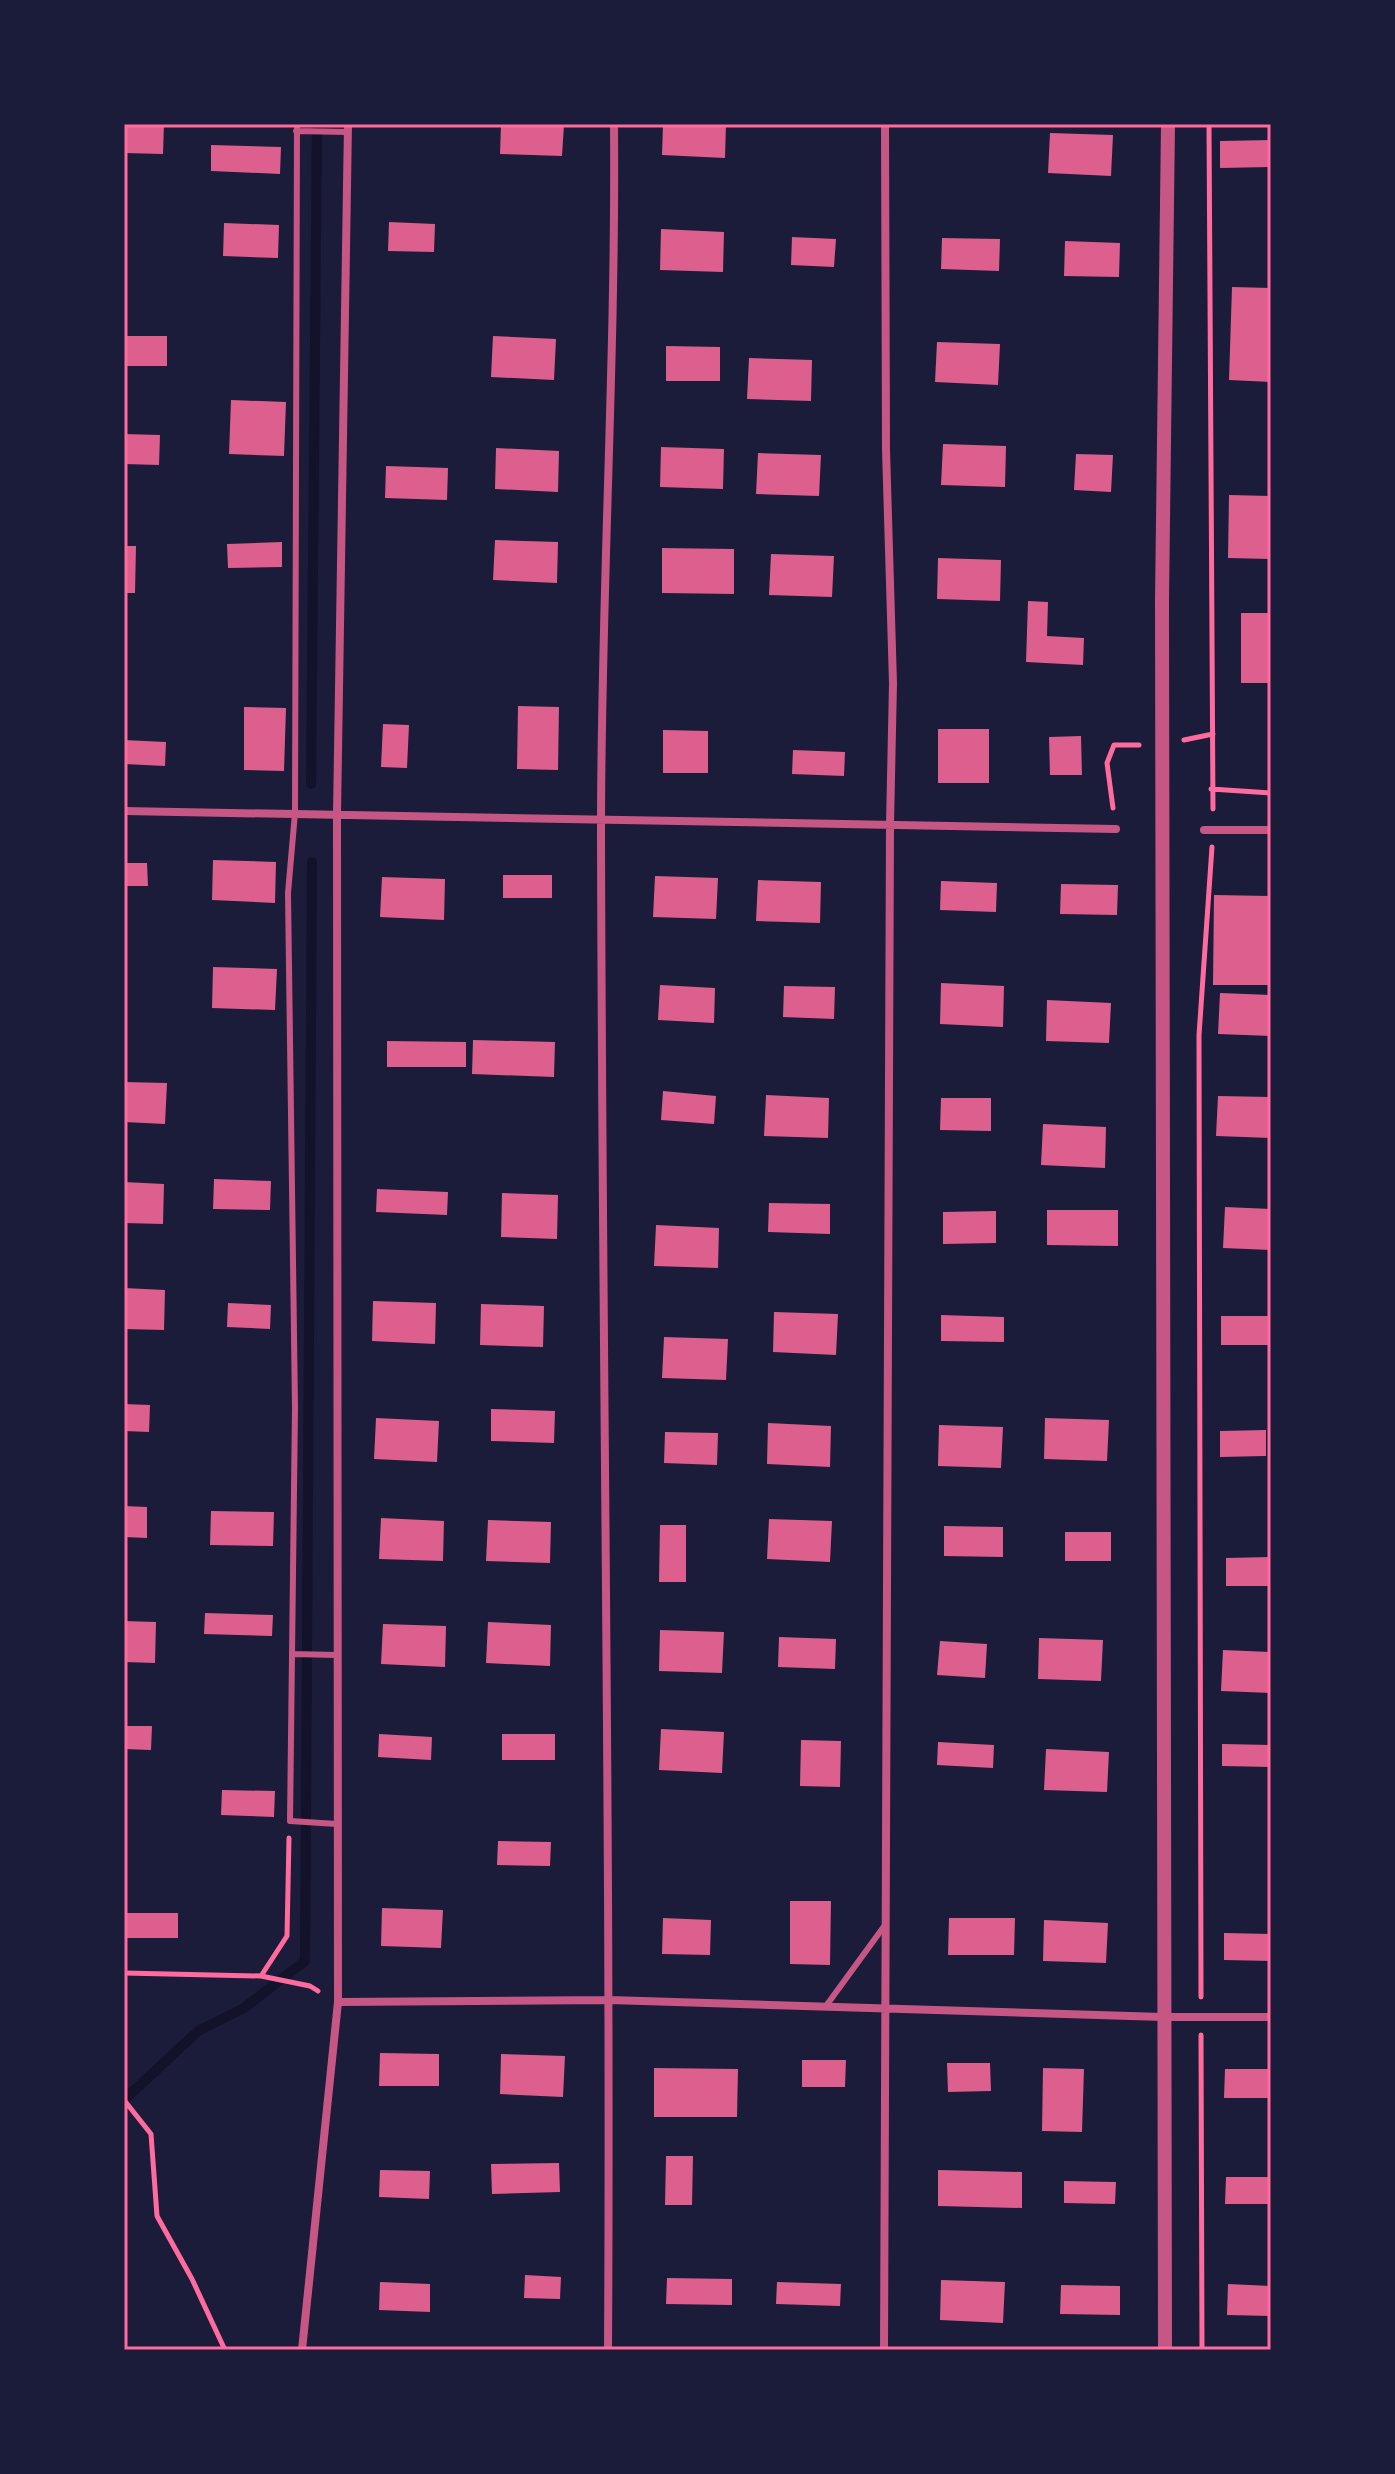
<svg xmlns="http://www.w3.org/2000/svg" width="1395" height="2474" viewBox="0 0 1395 2474" font-family="'Source Serif 4',serif">
	<style>
		.lines { fill: none; stroke-linecap: round; stroke-linejoin: round }
		.stream { stroke: #12122b; stroke-width: 10 }
		.building { fill: #dd5f8e }
		.path { stroke: #ff6b9d; stroke-width: 5 }
		.service { stroke: #c65784; stroke-width: 6 }
		.minor { stroke: #c65784; stroke-width: 8 }
		.tertiary { stroke: #c65784; stroke-width: 14 }
		.neatline { fill: none; stroke: #ff6b9d; stroke-width: 3 }
	</style>
	<rect width="100%" height="100%" fill="#1b1b3a"/>
	<g class="lines">
		<path class="stream" d="M 311,784 L 317,124
			M 124,2100 L 198,2031 L 244,2008 L 305,1961 L 312,862"/>
	</g>
	<path class="building" d="M 124,124 L 164,124 L 163,154 L 124,153 Z
		M 501,124 L 564,125 L 562,156 L 500,154 Z
		M 663,124 L 726,124 L 725,158 L 662,155 Z
		M 1050,133 L 1113,135 L 1111,176 L 1048,173 Z
		M 1271,140 L 1271,167 L 1220,168 L 1220,141 Z
		M 211,145 L 281,147 L 280,174 L 211,171 Z
		M 389,222 L 435,224 L 434,252 L 388,251 Z
		M 224,223 L 279,225 L 278,258 L 223,256 Z
		M 661,229 L 724,232 L 723,272 L 660,270 Z
		M 792,237 L 836,239 L 834,267 L 791,265 Z
		M 942,238 L 1000,239 L 999,271 L 941,269 Z
		M 1065,241 L 1120,243 L 1119,277 L 1064,276 Z
		M 1232,287 L 1271,288 L 1271,382 L 1229,380 Z
		M 124,336 L 167,336 L 167,366 L 124,366 Z
		M 493,336 L 556,339 L 554,380 L 491,377 Z
		M 937,342 L 1000,344 L 998,385 L 935,382 Z
		M 666,346 L 720,347 L 720,381 L 666,381 Z
		M 749,358 L 812,360 L 811,401 L 747,399 Z
		M 231,400 L 286,402 L 284,456 L 229,454 Z
		M 124,434 L 160,435 L 159,465 L 124,464 Z
		M 943,444 L 1006,446 L 1005,487 L 941,485 Z
		M 661,447 L 724,449 L 723,489 L 660,487 Z
		M 496,448 L 559,451 L 558,492 L 495,489 Z
		M 758,453 L 821,455 L 819,496 L 756,494 Z
		M 1076,454 L 1113,455 L 1111,492 L 1074,490 Z
		M 386,466 L 448,468 L 447,500 L 385,498 Z
		M 1229,495 L 1271,496 L 1271,559 L 1228,558 Z
		M 495,540 L 558,542 L 557,583 L 493,580 Z
		M 282,542 L 282,567 L 228,568 L 227,544 Z
		M 124,546 L 136,546 L 135,593 L 124,593 Z
		M 662,548 L 734,549 L 734,594 L 662,593 Z
		M 771,554 L 834,556 L 832,597 L 769,595 Z
		M 938,558 L 1001,560 L 1000,601 L 937,599 Z
		M 1028,601 L 1048,602 L 1047,636 L 1084,638 L 1083,665 L 1026,662 Z
		M 1241,613 L 1271,613 L 1271,683 L 1241,683 Z
		M 518,706 L 559,707 L 558,770 L 517,769 Z
		M 244,707 L 286,708 L 284,771 L 244,770 Z
		M 383,724 L 409,725 L 407,768 L 381,767 Z
		M 938,729 L 989,729 L 989,783 L 938,783 Z
		M 663,730 L 708,731 L 708,773 L 663,773 Z
		M 1081,736 L 1082,775 L 1050,775 L 1049,737 Z
		M 124,740 L 166,742 L 165,766 L 124,764 Z
		M 793,750 L 845,752 L 844,776 L 792,774 Z
		M 213,860 L 276,862 L 275,903 L 212,900 Z
		M 124,863 L 147,863 L 148,886 L 124,886 Z
		M 503,875 L 552,875 L 552,898 L 503,898 Z
		M 655,876 L 718,878 L 716,919 L 653,917 Z
		M 382,877 L 445,879 L 444,920 L 380,917 Z
		M 758,880 L 821,882 L 820,923 L 756,921 Z
		M 941,881 L 997,883 L 996,912 L 940,910 Z
		M 1061,884 L 1118,885 L 1117,915 L 1060,914 Z
		M 1214,895 L 1271,896 L 1271,985 L 1213,985 Z
		M 213,967 L 277,969 L 275,1010 L 212,1008 Z
		M 941,983 L 1004,986 L 1003,1027 L 940,1024 Z
		M 660,985 L 715,988 L 714,1023 L 658,1020 Z
		M 784,986 L 835,987 L 834,1019 L 783,1017 Z
		M 1220,993 L 1271,995 L 1271,1036 L 1218,1034 Z
		M 1047,1000 L 1111,1003 L 1109,1043 L 1046,1041 Z
		M 473,1040 L 555,1042 L 554,1077 L 472,1074 Z
		M 387,1041 L 466,1042 L 466,1067 L 387,1067 Z
		M 124,1082 L 167,1083 L 165,1124 L 124,1122 Z
		M 663,1091 L 716,1096 L 714,1124 L 661,1120 Z
		M 766,1095 L 829,1098 L 828,1138 L 764,1136 Z
		M 1218,1096 L 1271,1097 L 1271,1138 L 1216,1136 Z
		M 941,1098 L 991,1098 L 991,1131 L 940,1130 Z
		M 1043,1124 L 1106,1127 L 1105,1168 L 1041,1165 Z
		M 214,1179 L 271,1181 L 270,1210 L 213,1209 Z
		M 124,1182 L 164,1184 L 163,1224 L 124,1223 Z
		M 377,1189 L 448,1192 L 447,1215 L 376,1212 Z
		M 502,1193 L 558,1195 L 557,1239 L 501,1237 Z
		M 769,1203 L 830,1204 L 830,1234 L 768,1232 Z
		M 1225,1207 L 1271,1209 L 1271,1250 L 1223,1248 Z
		M 1047,1210 L 1118,1210 L 1118,1246 L 1047,1245 Z
		M 996,1211 L 996,1243 L 943,1244 L 943,1212 Z
		M 656,1225 L 719,1228 L 718,1268 L 654,1266 Z
		M 124,1288 L 165,1290 L 164,1330 L 124,1329 Z
		M 373,1301 L 436,1303 L 435,1344 L 372,1341 Z
		M 228,1303 L 271,1305 L 270,1329 L 227,1327 Z
		M 481,1304 L 544,1306 L 543,1347 L 480,1345 Z
		M 774,1312 L 838,1314 L 836,1355 L 773,1352 Z
		M 941,1315 L 1004,1317 L 1004,1342 L 941,1341 Z
		M 1221,1316 L 1271,1316 L 1271,1345 L 1221,1345 Z
		M 664,1337 L 728,1339 L 726,1380 L 662,1378 Z
		M 124,1404 L 150,1405 L 149,1432 L 124,1431 Z
		M 491,1409 L 555,1411 L 554,1443 L 491,1441 Z
		M 376,1418 L 439,1421 L 437,1462 L 374,1459 Z
		M 1045,1418 L 1109,1420 L 1107,1461 L 1044,1459 Z
		M 768,1423 L 831,1426 L 830,1467 L 767,1464 Z
		M 939,1425 L 1003,1427 L 1001,1468 L 938,1466 Z
		M 1266,1430 L 1266,1456 L 1220,1457 L 1220,1431 Z
		M 665,1432 L 718,1433 L 717,1465 L 664,1463 Z
		M 124,1506 L 147,1507 L 147,1538 L 124,1537 Z
		M 211,1511 L 274,1512 L 273,1546 L 210,1545 Z
		M 381,1518 L 444,1521 L 443,1561 L 379,1559 Z
		M 769,1519 L 832,1521 L 830,1562 L 767,1559 Z
		M 488,1520 L 551,1522 L 550,1563 L 486,1561 Z
		M 660,1525 L 686,1525 L 686,1582 L 659,1582 Z
		M 944,1526 L 1003,1527 L 1003,1557 L 944,1556 Z
		M 1065,1532 L 1111,1532 L 1111,1561 L 1065,1561 Z
		M 1271,1557 L 1271,1586 L 1226,1586 L 1226,1558 Z
		M 205,1613 L 273,1615 L 272,1636 L 204,1634 Z
		M 124,1621 L 156,1622 L 155,1663 L 124,1662 Z
		M 488,1622 L 551,1625 L 550,1666 L 486,1663 Z
		M 383,1624 L 446,1626 L 445,1667 L 381,1664 Z
		M 660,1630 L 724,1632 L 722,1673 L 659,1671 Z
		M 779,1637 L 836,1639 L 835,1669 L 778,1667 Z
		M 1039,1638 L 1103,1640 L 1101,1681 L 1038,1679 Z
		M 940,1641 L 987,1644 L 985,1678 L 937,1675 Z
		M 1223,1650 L 1271,1652 L 1271,1693 L 1221,1691 Z
		M 124,1726 L 152,1726 L 151,1750 L 124,1749 Z
		M 661,1729 L 724,1732 L 722,1773 L 659,1770 Z
		M 379,1734 L 432,1737 L 431,1760 L 378,1757 Z
		M 502,1734 L 555,1734 L 555,1760 L 502,1760 Z
		M 801,1740 L 841,1741 L 840,1787 L 800,1786 Z
		M 938,1742 L 994,1745 L 993,1768 L 937,1765 Z
		M 1222,1744 L 1271,1745 L 1271,1767 L 1222,1766 Z
		M 1046,1749 L 1109,1752 L 1107,1792 L 1044,1790 Z
		M 222,1790 L 275,1791 L 274,1817 L 221,1815 Z
		M 498,1841 L 551,1842 L 550,1866 L 497,1865 Z
		M 790,1901 L 831,1901 L 830,1965 L 790,1964 Z
		M 382,1908 L 443,1910 L 441,1948 L 381,1946 Z
		M 124,1913 L 178,1913 L 178,1938 L 124,1938 Z
		M 663,1918 L 711,1920 L 710,1955 L 662,1954 Z
		M 949,1918 L 1015,1918 L 1014,1955 L 948,1955 Z
		M 1044,1920 L 1108,1923 L 1106,1963 L 1043,1961 Z
		M 1224,1933 L 1271,1934 L 1271,1961 L 1224,1960 Z
		M 380,2053 L 439,2054 L 439,2086 L 379,2086 Z
		M 501,2054 L 565,2056 L 563,2097 L 500,2094 Z
		M 802,2060 L 846,2060 L 845,2087 L 802,2087 Z
		M 947,2063 L 990,2063 L 991,2091 L 948,2092 Z
		M 654,2068 L 738,2069 L 737,2117 L 654,2117 Z
		M 1043,2068 L 1084,2069 L 1082,2132 L 1042,2131 Z
		M 1225,2069 L 1271,2069 L 1271,2098 L 1224,2098 Z
		M 666,2156 L 693,2156 L 692,2205 L 665,2205 Z
		M 559,2163 L 560,2192 L 492,2194 L 491,2164 Z
		M 380,2170 L 430,2171 L 429,2199 L 379,2197 Z
		M 938,2170 L 1022,2172 L 1022,2208 L 938,2206 Z
		M 1226,2177 L 1271,2177 L 1271,2204 L 1225,2204 Z
		M 1064,2181 L 1116,2182 L 1115,2204 L 1064,2203 Z
		M 525,2275 L 561,2277 L 560,2299 L 524,2298 Z
		M 667,2278 L 732,2279 L 732,2305 L 666,2304 Z
		M 941,2280 L 1005,2282 L 1003,2323 L 940,2320 Z
		M 380,2282 L 430,2284 L 430,2312 L 379,2310 Z
		M 777,2282 L 841,2284 L 840,2306 L 776,2304 Z
		M 1228,2284 L 1271,2286 L 1271,2316 L 1227,2315 Z
		M 1061,2285 L 1120,2286 L 1120,2315 L 1060,2314 Z"/>
	<g class="lines">
		<path class="path" d="M 1209,124 L 1213,809
			M 1184,740 L 1213,734
			M 1211,789 L 1271,793
			M 1113,808 L 1107,763 L 1114,745 L 1139,745
			M 124,1973 L 261,1976 L 287,1936 L 289,1838
			M 261,1976 L 310,1986 L 318,1991
			M 1201,1997 L 1199,1035 L 1212,847
			M 1201,2035 L 1202,2350
			M 124,2100 L 151,2134 L 157,2216 L 192,2279 L 225,2350"/>
		<path class="service" d="M 297,124 L 295,813 L 288,893 L 295,1408 L 290,1821 L 337,1824
			M 296,131 L 348,132
			M 292,1654 L 337,1655
			M 826,2006 L 885,1925"/>
		<path class="minor" d="M 124,811 L 1116,829
			M 1204,830 L 1271,830
			M 338,2002 L 610,2000 L 1163,2017 L 1271,2017
			M 302,2350 L 338,2002 L 337,814 L 348,124
			M 608,2350 C 611,1843 602,1336 601,829 C 601,594 616,359 614,124
			M 884,2350 L 890,825 L 893,683 L 886,450 L 885,124"/>
		<path class="tertiary" d="M 1165,2350 L 1162,600 L 1168,124"/>
	</g>
	<rect width="1395" height="2474" fill="none" stroke="#1b1b3a" stroke-width="252"/>
	<rect x="126" y="126" width="1143" height="2222" class="neatline"/>
</svg>
